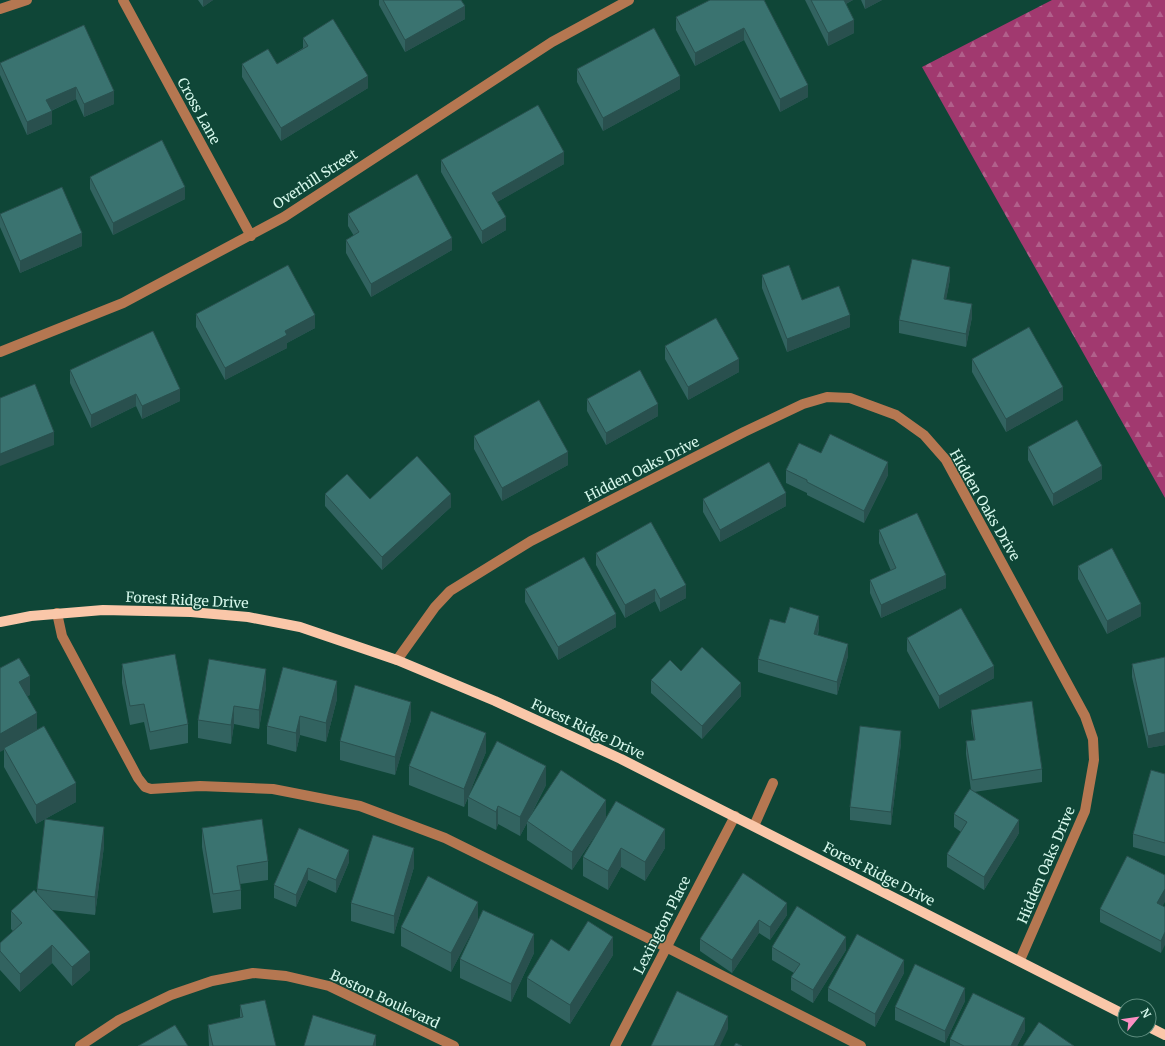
<svg xmlns="http://www.w3.org/2000/svg" width="1165" height="1046" viewBox="0 0 1165 1046" font-family="Merriweather,serif">
	<style>
		.forest { fill: url(#forest-firs) }
		.lines { fill: none; stroke-linecap: round; stroke-linejoin: round }
		.minor { stroke: #b57751; stroke-width: 10 }
		.major { stroke: #fac7a9; stroke-width: 10 }
		.wall { fill: #326360 }
		.shaded-wall { fill: #29504e }
		.building { fill: #3a7370; stroke: #29504e }
		.labels { text-anchor: middle; stroke-width: 3; stroke-linejoin: round; paint-order: stroke }
		.street-label { font-size: 14px; fill: #d5f7eb; stroke: #0f4637 }
	</style>
	<defs>
		<pattern id="forest-firs" width="22" height="20" patternUnits="userSpaceOnUse"><rect width="22" height="20" fill="#a1396f"/><path d="M5 1l3.5 6h-7zM16 11l3.5 6h-7z" fill="#b1608b"/></pattern>
	</defs>
	<rect width="100%" height="100%" fill="#0f4637"/>
	<path class="forest" d="M 1052,0 L 1165,0 L 1165,498 L 922,67 Z"/>
	<g class="lines">
		<path class="minor" d="M 123,0 L 251,236
			M 0,9 L 27,0
			M 0,352 L 123,303 L 284,217 L 552,42 L 629,0
			M 57,613 L 62,636 L 138,778 L 145,787 L 151,789 L 200,786 L 273,789 L 360,806 L 445,838 L 666,947 L 861,1046
			M 397,660 L 435,607 L 450,591 L 531,541 L 744,432 L 803,404 L 827,397 L 850,398 L 896,415 L 924,435 L 946,460 L 1085,716 L 1093,739 L 1094,760 L 1085,811 L 1020,960
			M 754,826 L 773,783
			M 80,1046 L 119,1020 L 171,995 L 212,981 L 253,973 L 286,976 L 329,986 L 454,1046
			M 615,1046 L 735,816"/>
		<path class="major" d="M 0,622 L 31,616 L 103,610 L 191,612 L 248,617 L 300,627 L 397,660 L 495,701 L 621,759 L 1125,1015
			M 1149,1027 L 1165,1035"/>
	</g>
	<path class="wall" d="M 198,0 L 213,0 L 203,7 Z
		M 379,0 L 461,0 L 465,19 L 405,52 L 379,5 Z
		M 764,0 L 808,97 L 780,112 L 744,40 L 695,66 L 676,30 L 676,17 Z
		M 805,0 L 853,0 L 846,4 L 854,33 L 828,46 Z
		M 861,0 L 882,0 L 865,9 Z
		M 84,25 L 114,104 L 84,117 L 76,99 L 51,111 L 52,124 L 27,135 L 0,75 L 0,63 Z
		M 303,38 L 368,88 L 281,141 L 242,77 L 242,64 L 277,64 L 303,48 Z
		M 577,69 L 680,89 L 603,131 L 577,82 Z
		M 441,160 L 564,164 L 497,202 L 506,230 L 482,244 L 441,172 Z
		M 90,177 L 185,199 L 113,235 L 90,189 Z
		M 0,214 L 82,246 L 20,273 L 0,227 Z
		M 348,214 L 452,250 L 371,297 L 346,253 L 346,240 L 354,236 L 348,226 Z
		M 762,275 L 802,300 L 850,327 L 787,352 L 762,288 Z
		M 950,279 L 946,299 L 972,317 L 966,347 L 899,333 L 899,320 Z
		M 196,314 L 315,328 L 287,343 L 287,348 L 225,380 L 196,327 Z
		M 665,346 L 739,372 L 688,400 L 665,359 Z
		M 972,359 L 1063,400 L 1006,432 L 972,372 Z
		M 70,370 L 180,401 L 142,419 L 136,406 L 91,428 L 70,383 Z
		M 587,399 L 658,416 L 606,445 L 587,411 Z
		M 474,436 L 568,465 L 502,501 L 474,449 Z
		M 1028,447 L 1102,479 L 1053,506 L 1028,460 Z
		M 821,453 L 888,475 L 864,523 L 807,495 L 807,493 L 786,483 L 786,470 Z
		M 325,494 L 370,499 L 451,507 L 382,570 L 325,506 Z
		M 703,499 L 786,506 L 720,542 L 703,512 Z
		M 879,530 L 946,588 L 881,618 L 870,593 L 870,580 L 891,571 L 879,543 Z
		M 596,553 L 686,598 L 660,612 L 655,601 L 625,618 L 596,565 Z
		M 1078,566 L 1141,616 L 1107,634 L 1078,579 Z
		M 525,589 L 616,627 L 558,660 L 525,602 Z
		M 785,623 L 819,628 L 818,635 L 848,656 L 837,695 L 758,672 L 758,659 Z
		M 907,638 L 994,678 L 939,709 L 907,651 Z
		M 1165,657 L 1165,745 L 1148,748 L 1132,677 L 1132,664 Z
		M 122,664 L 188,724 L 188,743 L 150,750 L 144,722 L 130,725 L 122,683 Z
		M 0,668 L 30,695 L 27,696 L 37,730 L 76,802 L 36,824 L 4,767 L 4,750 Z
		M 681,671 L 741,696 L 702,739 L 651,693 L 651,680 Z
		M 266,687 L 259,729 L 234,724 L 231,744 L 198,738 L 198,720 Z
		M 337,699 L 326,742 L 300,735 L 296,752 L 267,744 L 267,726 Z
		M 971,710 L 1042,769 L 1042,782 L 974,792 L 1019,833 L 984,890 L 947,867 L 947,854 L 961,832 L 954,827 L 954,814 L 971,790 L 966,754 L 966,741 L 974,740 L 971,723 Z
		M 411,720 L 395,775 L 340,760 L 340,741 Z
		M 901,743 L 891,825 L 850,820 L 850,807 Z
		M 486,752 L 468,797 L 546,785 L 531,815 L 606,818 L 665,848 L 645,881 L 621,867 L 608,890 L 583,876 L 583,857 L 600,828 L 572,870 L 527,840 L 527,823 L 520,836 L 498,824 L 496,830 L 468,816 L 468,798 L 464,807 L 409,785 L 409,766 Z
		M 1165,774 L 1165,856 L 1133,847 L 1133,834 Z
		M 202,828 L 268,861 L 268,880 L 240,884 L 241,890 L 241,909 L 213,913 L 202,847 Z
		M 299,828 L 349,862 L 336,893 L 308,880 L 296,907 L 274,898 L 274,885 Z
		M 104,846 L 95,915 L 52,910 L 90,970 L 72,986 L 52,963 L 20,992 L 0,970 L 0,943 L 13,931 L 11,929 L 11,911 L 37,893 L 37,889 Z
		M 414,867 L 394,934 L 351,921 L 351,903 Z
		M 743,873 L 787,915 L 770,940 L 759,933 L 732,973 L 700,951 L 700,939 Z
		M 1163,906 L 1161,953 L 1100,922 L 1100,909 Z
		M 478,920 L 451,972 L 401,946 L 401,927 Z
		M 772,947 L 846,950 L 813,1003 L 791,990 L 791,977 L 794,973 L 772,960 Z
		M 569,951 L 613,955 L 570,1024 L 527,997 L 527,978 Z
		M 534,953 L 511,1002 L 460,978 L 460,959 Z
		M 904,973 L 875,1027 L 828,1001 L 828,988 Z
		M 965,1001 L 945,1043 L 895,1020 L 895,1007 Z
		M 240,1005 L 276,1046 L 209,1046 L 208,1025 L 240,1018 Z
		M 1025,1031 L 1017,1046 L 950,1046 L 950,1039 Z"/>
	<path class="shaded-wall" d="M 203,0 L 213,0 L 203,7 Z
		M 841,0 L 853,0 L 841,6 Z
		M 865,0 L 882,0 L 865,9 Z
		M 465,6 L 465,19 L 405,52 L 405,40 Z
		M 854,20 L 854,33 L 828,46 L 828,33 Z
		M 744,28 L 744,40 L 695,66 L 695,53 Z
		M 368,76 L 368,88 L 281,141 L 281,128 Z
		M 680,76 L 680,89 L 603,131 L 603,118 Z
		M 808,85 L 808,97 L 780,112 L 780,99 Z
		M 76,87 L 76,99 L 46,113 L 46,100 Z
		M 114,91 L 114,104 L 84,117 L 84,104 Z
		M 52,111 L 52,124 L 27,135 L 27,122 Z
		M 564,152 L 564,164 L 492,205 L 492,193 Z
		M 185,187 L 185,199 L 113,235 L 113,223 Z
		M 506,217 L 506,230 L 482,244 L 482,231 Z
		M 82,233 L 82,246 L 20,273 L 20,261 Z
		M 452,238 L 452,250 L 371,297 L 371,284 Z
		M 950,267 L 950,279 L 944,311 L 944,299 Z
		M 972,304 L 972,317 L 966,347 L 966,334 Z
		M 315,315 L 315,328 L 287,343 L 287,348 L 225,380 L 225,368 L 285,331 Z
		M 850,315 L 850,327 L 787,352 L 787,339 Z
		M 739,359 L 739,372 L 688,400 L 688,387 Z
		M 1063,387 L 1063,400 L 1006,432 L 1006,419 Z
		M 180,389 L 180,401 L 142,419 L 142,406 Z
		M 136,394 L 136,406 L 91,428 L 91,415 Z
		M 658,404 L 658,416 L 606,445 L 606,433 Z
		M 54,432 L 54,445 L 0,466 L 0,454 Z
		M 568,452 L 568,465 L 502,501 L 502,488 Z
		M 888,462 L 888,475 L 864,523 L 864,511 Z
		M 1102,466 L 1102,479 L 1053,506 L 1053,494 Z
		M 786,493 L 786,506 L 720,542 L 720,530 Z
		M 451,494 L 451,507 L 382,570 L 382,557 Z
		M 946,575 L 946,588 L 881,618 L 881,605 Z
		M 686,585 L 686,598 L 660,612 L 660,599 Z
		M 655,589 L 655,601 L 625,618 L 625,605 Z
		M 1141,604 L 1141,616 L 1107,634 L 1107,621 Z
		M 616,614 L 616,627 L 558,660 L 558,647 Z
		M 819,616 L 819,628 L 814,646 L 814,634 Z
		M 848,644 L 848,656 L 837,695 L 837,682 Z
		M 994,666 L 994,678 L 939,709 L 939,696 Z
		M 266,669 L 266,687 L 259,729 L 259,710 Z
		M 30,676 L 30,695 L 19,700 L 19,682 Z
		M 337,681 L 337,699 L 326,742 L 326,723 Z
		M 741,683 L 741,696 L 702,739 L 702,726 Z
		M 411,702 L 411,720 L 395,775 L 395,757 Z
		M 234,706 L 234,724 L 231,744 L 231,725 Z
		M 37,713 L 37,732 L 4,748 L 4,750 L 0,752 L 0,734 Z
		M 300,716 L 300,735 L 296,752 L 296,733 Z
		M 901,731 L 901,743 L 891,825 L 891,812 Z
		M 1165,732 L 1165,745 L 1148,748 L 1148,736 Z
		M 486,733 L 486,752 L 464,807 L 464,789 Z
		M 546,766 L 546,785 L 527,822 L 527,821 L 527,823 L 520,836 L 520,817 Z
		M 76,783 L 76,802 L 36,824 L 36,805 Z
		M 606,800 L 606,819 L 572,870 L 572,852 Z
		M 498,806 L 498,824 L 496,830 L 496,812 Z
		M 1019,820 L 1019,833 L 984,890 L 984,877 Z
		M 104,827 L 104,846 L 95,915 L 95,897 Z
		M 665,829 L 665,848 L 645,881 L 645,862 Z
		M 414,848 L 414,867 L 394,934 L 394,916 Z
		M 621,848 L 621,867 L 608,890 L 608,871 Z
		M 349,850 L 349,862 L 336,893 L 336,880 Z
		M 308,868 L 308,880 L 296,907 L 296,895 Z
		M 1165,889 L 1165,902 L 1157,916 L 1157,903 Z
		M 478,902 L 478,920 L 451,972 L 451,953 Z
		M 787,903 L 787,915 L 770,940 L 770,927 Z
		M 759,920 L 759,933 L 732,973 L 732,960 Z
		M 1165,932 L 1165,945 L 1161,953 L 1161,941 Z
		M 534,934 L 534,953 L 511,1002 L 511,984 Z
		M 613,937 L 613,955 L 570,1024 L 570,1005 Z
		M 846,937 L 846,950 L 813,1003 L 813,990 Z
		M 52,945 L 52,963 L 20,992 L 20,974 Z
		M 90,952 L 90,970 L 72,986 L 72,967 Z
		M 904,960 L 904,973 L 875,1027 L 875,1014 Z
		M 965,988 L 965,1001 L 945,1043 L 945,1031 Z
		M 728,1016 L 728,1029 L 720,1046 L 714,1046 Z
		M 1025,1018 L 1025,1031 L 1017,1046 L 1011,1046 Z
		M 376,1035 L 376,1046 L 373,1046 Z"/>
	<path class="building" d="M 383,0 L 461,0 L 465,6 L 405,40 Z
		M 710,0 L 764,0 L 808,85 L 780,99 L 744,28 L 695,53 L 676,17 Z
		M 811,0 L 844,0 L 854,20 L 828,33 Z
		M 333,19 L 368,76 L 281,128 L 242,64 L 268,49 L 277,64 L 308,46 L 303,38 Z
		M 84,25 L 114,91 L 84,104 L 76,87 L 46,100 L 52,111 L 27,122 L 0,63 Z
		M 654,28 L 680,76 L 603,118 L 577,69 Z
		M 538,105 L 564,152 L 492,193 L 506,217 L 482,231 L 441,160 Z
		M 162,140 L 185,187 L 113,223 L 90,177 Z
		M 417,174 L 452,238 L 371,284 L 346,240 L 359,232 L 348,214 Z
		M 62,187 L 82,233 L 20,261 L 0,214 Z
		M 912,259 L 950,267 L 944,299 L 972,304 L 966,334 L 899,320 Z
		M 288,265 L 315,315 L 285,331 L 287,335 L 225,368 L 196,314 Z
		M 789,265 L 802,300 L 839,286 L 850,315 L 787,339 L 762,275 Z
		M 716,318 L 739,359 L 688,387 L 665,346 Z
		M 1029,327 L 1063,387 L 1006,419 L 972,359 Z
		M 153,331 L 180,389 L 142,406 L 136,394 L 91,415 L 70,370 Z
		M 640,370 L 658,404 L 606,433 L 587,399 Z
		M 35,384 L 54,432 L 0,454 L 0,398 Z
		M 539,400 L 568,452 L 502,488 L 474,436 Z
		M 1077,420 L 1102,466 L 1053,494 L 1028,447 Z
		M 830,434 L 888,462 L 864,511 L 807,482 L 807,480 L 786,470 L 799,443 L 821,453 Z
		M 417,456 L 451,494 L 382,557 L 325,494 L 347,474 L 370,499 Z
		M 769,462 L 786,493 L 720,530 L 703,499 Z
		M 917,513 L 946,575 L 881,605 L 870,580 L 896,568 L 879,530 Z
		M 651,522 L 686,585 L 660,599 L 655,589 L 625,605 L 596,553 Z
		M 1112,548 L 1141,604 L 1107,621 L 1078,566 Z
		M 584,557 L 616,614 L 558,647 L 525,589 Z
		M 790,607 L 819,616 L 814,634 L 848,644 L 837,682 L 758,659 L 770,619 L 785,623 Z
		M 961,608 L 994,666 L 939,696 L 907,638 Z
		M 702,647 L 741,683 L 702,726 L 651,680 L 670,660 L 681,671 Z
		M 175,654 L 188,724 L 150,732 L 144,704 L 130,706 L 122,664 Z
		M 1165,657 L 1165,732 L 1148,736 L 1132,664 Z
		M 19,658 L 30,676 L 19,682 L 37,713 L 0,734 L 0,668 Z
		M 209,659 L 266,669 L 259,710 L 234,706 L 231,725 L 198,720 Z
		M 283,667 L 337,681 L 326,723 L 300,716 L 296,733 L 267,726 Z
		M 355,685 L 411,702 L 395,757 L 340,741 Z
		M 1032,701 L 1042,769 L 972,780 L 966,741 L 975,740 L 971,710 Z
		M 431,711 L 486,733 L 464,789 L 409,766 Z
		M 44,726 L 76,783 L 36,805 L 4,748 Z
		M 860,726 L 901,731 L 891,812 L 850,807 Z
		M 497,741 L 546,766 L 520,817 L 498,806 L 496,812 L 468,797 Z
		M 561,770 L 606,800 L 572,852 L 527,821 Z
		M 1151,770 L 1165,774 L 1165,843 L 1133,834 Z
		M 970,789 L 1019,820 L 984,877 L 947,854 L 967,822 L 954,814 Z
		M 616,801 L 665,829 L 645,862 L 621,848 L 608,871 L 583,857 Z
		M 45,819 L 104,827 L 95,897 L 37,889 Z
		M 262,819 L 268,861 L 237,866 L 241,890 L 213,894 L 202,828 Z
		M 299,828 L 349,850 L 336,880 L 308,868 L 296,895 L 274,885 Z
		M 373,835 L 414,848 L 394,916 L 351,903 Z
		M 1127,856 L 1165,875 L 1165,889 L 1157,903 L 1165,907 L 1165,932 L 1161,941 L 1100,909 Z
		M 743,873 L 787,903 L 770,927 L 759,920 L 732,960 L 700,939 Z
		M 428,876 L 478,902 L 451,953 L 401,927 Z
		M 34,890 L 90,952 L 72,967 L 52,945 L 20,974 L 0,951 L 0,943 L 22,923 L 11,911 Z
		M 797,906 L 846,937 L 813,990 L 791,977 L 800,964 L 772,947 Z
		M 483,910 L 534,934 L 511,984 L 460,959 Z
		M 588,921 L 613,937 L 570,1005 L 527,978 L 551,939 L 569,951 Z
		M 857,934 L 904,960 L 875,1014 L 828,988 Z
		M 915,964 L 965,988 L 945,1031 L 895,1007 Z
		M 677,991 L 728,1016 L 714,1046 L 651,1046 Z
		M 973,993 L 1025,1018 L 1011,1046 L 964,1046 L 950,1039 Z
		M 265,1000 L 276,1046 L 213,1046 L 208,1025 L 243,1017 L 240,1005 Z
		M 313,1015 L 376,1035 L 373,1046 L 304,1046 Z
		M 1039,1022 L 1074,1046 L 1023,1046 Z
		M 175,1025 L 188,1046 L 138,1046 Z
		M 736,1043 L 742,1046 L 734,1046 Z"/>
	<g class="labels">
		<g class="street-label">
			<text transform="translate(199 111) rotate(61)" y="5">Cross Lane</text>
			<text transform="translate(315 179) rotate(-33)" y="5">Overhill Street</text>
			<text transform="translate(642 469) rotate(-27)" y="5">Hidden Oaks Drive</text>
			<text transform="translate(985 505) rotate(60)" y="5">Hidden Oaks Drive</text>
			<text transform="translate(187 600) rotate(3)" y="5">Forest Ridge Drive</text>
			<text transform="translate(588 729) rotate(25)" y="5">Forest Ridge Drive</text>
			<text transform="translate(1046 865) rotate(-67)" y="5">Hidden Oaks Drive</text>
			<text transform="translate(879 874) rotate(27)" y="5">Forest Ridge Drive</text>
			<text transform="translate(662 925) rotate(-63)" y="5">Lexington Place</text>
			<text transform="translate(385 999) rotate(25)" y="5">Boston Boulevard</text>
		</g>
	</g>
	<g transform="translate(1137 1018) rotate(61)"><circle r="19" fill="#0f4637" stroke="#5e8d7f"/>
	<path d="M0-3L7 15L0 10L-7 15Z" fill="#fc8fc2"/>
	<text y="-6" font-size="11" font-weight="bold" text-anchor="middle" fill="#d5f7eb">N</text>
	</g>
</svg>
